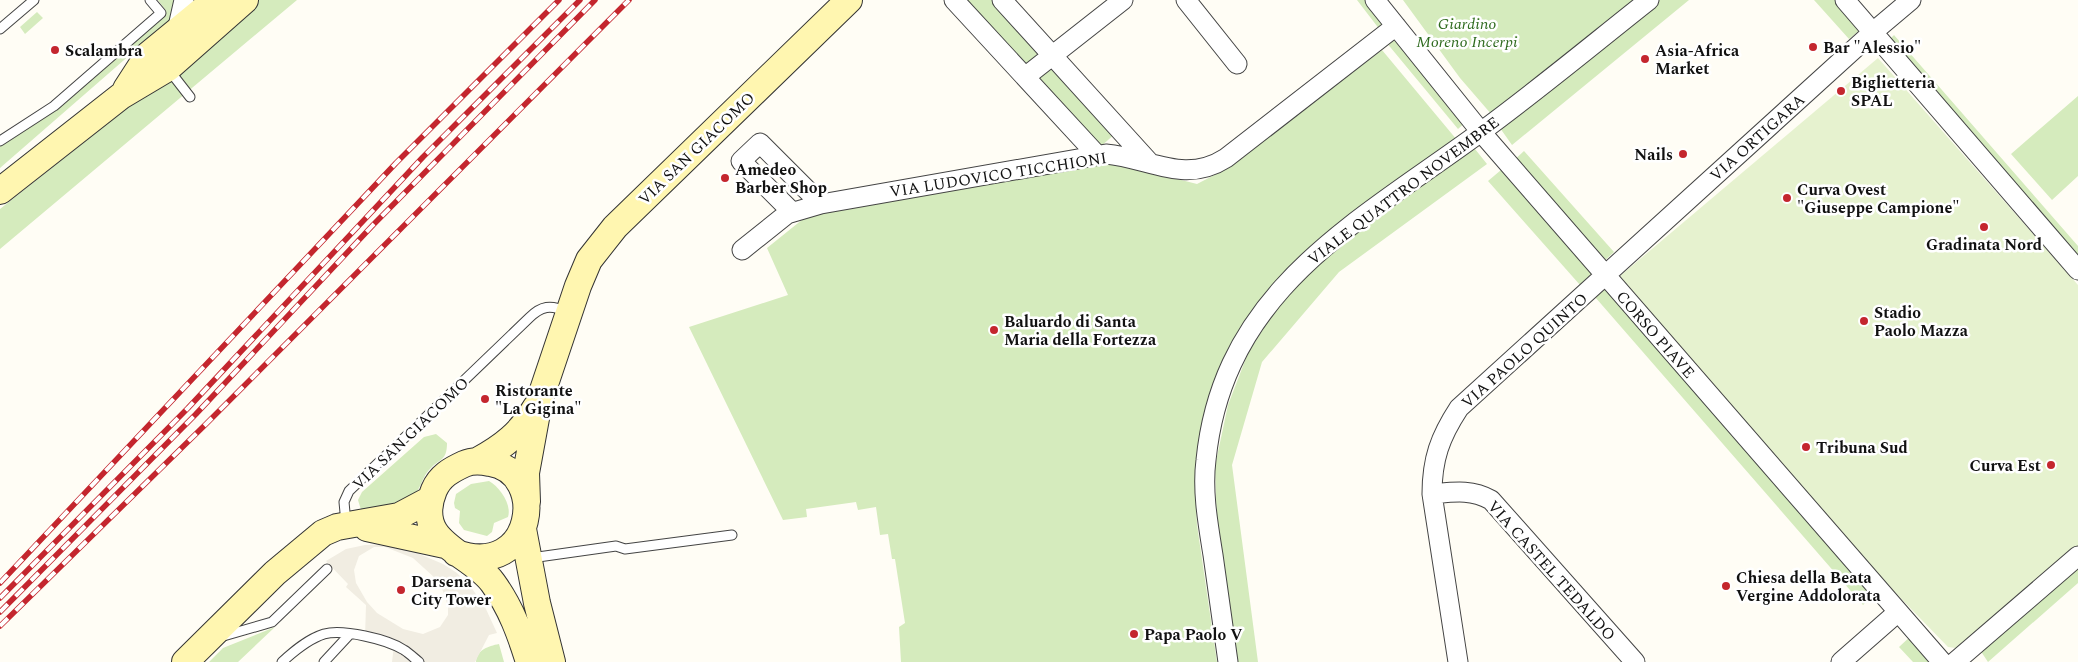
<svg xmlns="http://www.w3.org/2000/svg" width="2078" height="662" viewBox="0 0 2078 662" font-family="Spectral,serif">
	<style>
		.green { fill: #d5ebbd }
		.pitch { fill: #e6f2cf }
		.plaza { fill: #f1ede2; fill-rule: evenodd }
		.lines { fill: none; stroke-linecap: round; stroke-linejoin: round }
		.lane-casing { stroke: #444; stroke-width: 11 }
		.street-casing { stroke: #444; stroke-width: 21 }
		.secondary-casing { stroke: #333; stroke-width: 28 }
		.lane { stroke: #fff; stroke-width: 9 }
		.street { stroke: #fff; stroke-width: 19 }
		.secondary { stroke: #fff6b0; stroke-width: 26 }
		.rail-casing { stroke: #c4262e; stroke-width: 5.5 }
		.rail { stroke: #fff; stroke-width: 4; stroke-dasharray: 11; stroke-linecap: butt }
		.poi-dot { fill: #c4262e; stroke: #fff; stroke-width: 2 }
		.labels { text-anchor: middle; stroke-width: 5; stroke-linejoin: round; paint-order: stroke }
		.park-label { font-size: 16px; font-style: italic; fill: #2f6b1f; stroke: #fff }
		.poi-label { font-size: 16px; font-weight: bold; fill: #111; stroke: #fff; text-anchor: start }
		.street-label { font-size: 16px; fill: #111; stroke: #fff }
	</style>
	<rect width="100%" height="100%" fill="#fffdf5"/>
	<path class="green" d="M 158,0 L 173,0 L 174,5 L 170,20 L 0,168 L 0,146 L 55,109 L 166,11 Z
		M 256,0 L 297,0 L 0,249 L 0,209 L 155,86 Z
		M 961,0 L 996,0 L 1043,51 L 1023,69 Z
		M 1357,0 L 1366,0 L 1386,25 L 1380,30 Z
		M 1403,0 L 1640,0 L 1492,115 L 1460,78 Z
		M 1659,0 L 1689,0 L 1512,145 L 1500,128 Z
		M 1814,0 L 1838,0 L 1862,28 L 1849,39 Z
		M 37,12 L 43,18 L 25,34 L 20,27 Z
		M 1396,35 L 1467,121 L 1458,129 L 1386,42 Z
		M 1894,35 L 2078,246 L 2078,264 L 1886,43 Z
		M 1382,50 L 1457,140 L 1327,233 L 1209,405 L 1197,447 L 1195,485 L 1197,525 L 1217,662 L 901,662 L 899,627 L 905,623 L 895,559 L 892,559 L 888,534 L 880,535 L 876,507 L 858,510 L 856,502 L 806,509 L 807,517 L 783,520 L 689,327 L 788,295 L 767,248 L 813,211 L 1102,160 L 1197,184 L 1224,170 Z
		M 1053,63 L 1117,132 L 1099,148 L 1035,79 Z
		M 2078,96 L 2078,176 L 2052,200 L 2011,154 Z
		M 1471,144 L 1487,164 L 1339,272 L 1262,362 L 1232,465 L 1258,662 L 1235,662 L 1217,529 L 1215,466 L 1228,405 L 1248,353 L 1286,293 L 1331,248 Z
		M 1524,151 L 1614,252 L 1601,264 L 1511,163 Z
		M 1501,170 L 1593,273 L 1580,285 L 1488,181 Z
		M 1606,287 L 1875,593 L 1863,605 L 1595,297 Z
		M 436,434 L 447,443 C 447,462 439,458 429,470 C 423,476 421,487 415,494 C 402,510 380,508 361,510 L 358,500 L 362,492 L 424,437 Z
		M 489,481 C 500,487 512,505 508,517 L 494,523 L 492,532 L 487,536 L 464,530 L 459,523 L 460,511 L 455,508 L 454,503 L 456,494 L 471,484 Z
		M 2078,564 L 2078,583 L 1988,662 L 1980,650 Z
		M 275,627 L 238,662 L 209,662 L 223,648 Z
		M 1913,634 L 1938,662 L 1913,662 L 1899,647 Z
		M 499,644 L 504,662 L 476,662 C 477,650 488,646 499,644 Z"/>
	<path class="pitch" d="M 1878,58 L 2078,285 L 2078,548 L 1963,649 L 1948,647 L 1883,580 L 1614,281 Z"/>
	<path class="plaza" d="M 384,544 L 403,547 L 443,564 L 457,573 L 473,590 L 485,607 L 497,633 L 489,635 L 475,662 L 392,662 L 394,645 L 365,637 L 366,605 L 346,587 L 348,584 L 326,561 L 346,549 L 365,545 ZM 374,547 L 385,547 L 413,558 L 435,578 L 443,591 L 448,606 L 448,615 L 440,627 L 423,634 L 403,629 L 377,613 L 367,602 L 356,583 L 354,570 L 359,556 Z"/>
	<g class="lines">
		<g class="lane-casing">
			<path id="lane" d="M 0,29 L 34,0
				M 169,70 L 190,97
				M 0,141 L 54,106 L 161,13 L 150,0
				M 346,523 L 344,502 L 349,491 L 529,318 C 541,306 551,304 566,312
				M 531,558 L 616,546 L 625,549 L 732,535
				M 220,637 L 272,622 L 327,569
				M 282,662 C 294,651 308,639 324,634 C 343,629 387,639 404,650 C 409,653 414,658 419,662
				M 324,662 L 350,634"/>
		</g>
		<g class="street-casing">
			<path id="street" d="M 954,0 L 1097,155
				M 1002,0 L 1149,162
				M 1186,0 L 1237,64
				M 1375,0 L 1481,132 L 1942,662
				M 1845,0 L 2078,270
				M 177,31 L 184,0
				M 1025,77 L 1123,0
				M 821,204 L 1106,154 C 1150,158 1184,185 1226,158 L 1396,26
				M 742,250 L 787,214 L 821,204 L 760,143 L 741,161 L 792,212
				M 1432,494 C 1454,492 1471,489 1491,500 L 1635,662
				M 1228,662 C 1223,626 1218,591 1213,555 C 1208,524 1202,491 1206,460 C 1223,291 1355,224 1478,134 C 1537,91 1592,45 1649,0
				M 1458,662 L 1432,494 C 1432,459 1440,437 1459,408 L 1873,32 L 1911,0
				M 1841,662 L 1898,612
				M 1955,662 L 2078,556"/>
		</g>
		<g class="secondary-casing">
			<path id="secondary" d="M 126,89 L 148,55 L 215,0
				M 0,191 L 121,96 L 168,68 L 245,0
				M 477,461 C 503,447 521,433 536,407
				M 527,502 L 526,473 L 539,402 L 578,286 L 589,260 L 615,227 L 849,0
				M 367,528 L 445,545
				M 523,529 L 537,603 L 552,662
				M 456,553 C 535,580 549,472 490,463 C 481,461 473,460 464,464 C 451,470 440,476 434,490 C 412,544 470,551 493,583 C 511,608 520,633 529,662
				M 185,662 L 275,573 L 323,533 L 337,527 L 399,516 L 431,499"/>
		</g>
		<use href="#lane" class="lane"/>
		<use href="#street" class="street"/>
		<use href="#secondary" class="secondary"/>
		<g class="rail-casing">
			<path id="rail" d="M 0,583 L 396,163 L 559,0
				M 0,598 L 188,408 L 423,157 L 580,0
				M 0,612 L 196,414 L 373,225 L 595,0
				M 0,626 L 206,424 L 629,0"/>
		</g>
		<use href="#rail" class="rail"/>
	</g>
	<g class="poi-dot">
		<circle cx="1813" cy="47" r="5"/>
		<circle cx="55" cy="50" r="5"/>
		<circle cx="1645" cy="59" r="5"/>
		<circle cx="1841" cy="91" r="5"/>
		<circle cx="1683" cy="154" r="5"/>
		<circle cx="725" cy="178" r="5"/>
		<circle cx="1787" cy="198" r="5"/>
		<circle cx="1984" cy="227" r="5"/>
		<circle cx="1864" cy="321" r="5"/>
		<circle cx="994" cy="330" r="5"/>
		<circle cx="485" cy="399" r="5"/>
		<circle cx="1806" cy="447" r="5"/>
		<circle cx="2051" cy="465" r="5"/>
		<circle cx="1726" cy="586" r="5"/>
		<circle cx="401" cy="590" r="5"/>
		<circle cx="1134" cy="634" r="5"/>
	</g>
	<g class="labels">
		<g class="park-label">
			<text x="1467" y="29">Giardino<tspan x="1467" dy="18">Moreno Incerpi</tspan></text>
		</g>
		<g class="poi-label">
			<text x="1823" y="53">Bar "Alessio"</text>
			<text x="65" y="56">Scalambra</text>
			<text x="1655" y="56">Asia-Africa<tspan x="1655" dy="18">Market</tspan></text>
			<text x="1851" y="88">Biglietteria<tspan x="1851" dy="18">SPAL</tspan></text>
			<text x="1673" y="160" text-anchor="end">Nails</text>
			<text x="735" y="175">Amedeo<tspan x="735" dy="18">Barber Shop</tspan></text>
			<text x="1797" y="195">Curva Ovest<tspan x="1797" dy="18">"Giuseppe Campione"</tspan></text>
			<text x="1984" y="250" text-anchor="middle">Gradinata Nord</text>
			<text x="1874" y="318">Stadio<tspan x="1874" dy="18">Paolo Mazza</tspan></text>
			<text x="1004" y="327">Baluardo di Santa<tspan x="1004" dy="18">Maria della Fortezza</tspan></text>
			<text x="495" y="396">Ristorante<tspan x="495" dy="18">"La Gigina"</tspan></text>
			<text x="1816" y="453">Tribuna Sud</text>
			<text x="2041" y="471" text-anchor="end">Curva Est</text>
			<text x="1736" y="583">Chiesa della Beata<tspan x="1736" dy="18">Vergine Addolorata</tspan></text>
			<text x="411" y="587">Darsena<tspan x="411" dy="18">City Tower</tspan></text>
			<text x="1144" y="640">Papa Paolo V</text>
		</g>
		<g class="street-label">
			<text transform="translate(1757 137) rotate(-42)" y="6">VIA ORTIGARA</text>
			<text transform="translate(696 148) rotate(-44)" y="6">VIA SAN GIACOMO</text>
			<text transform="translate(998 174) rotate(-9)" y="6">VIA LUDOVICO TICCHIONI</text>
			<text transform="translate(1403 190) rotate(-37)" y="6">VIALE QUATTRO NOVEMBRE</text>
			<text transform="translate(1656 334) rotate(49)" y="6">CORSO PIAVE</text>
			<text transform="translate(1524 350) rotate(-42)" y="6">VIA PAOLO QUINTO</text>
			<text transform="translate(410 433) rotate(-44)" y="6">VIA SAN GIACOMO</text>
			<text transform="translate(1552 570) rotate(48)" y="6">VIA CASTEL TEDALDO</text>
		</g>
	</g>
</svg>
